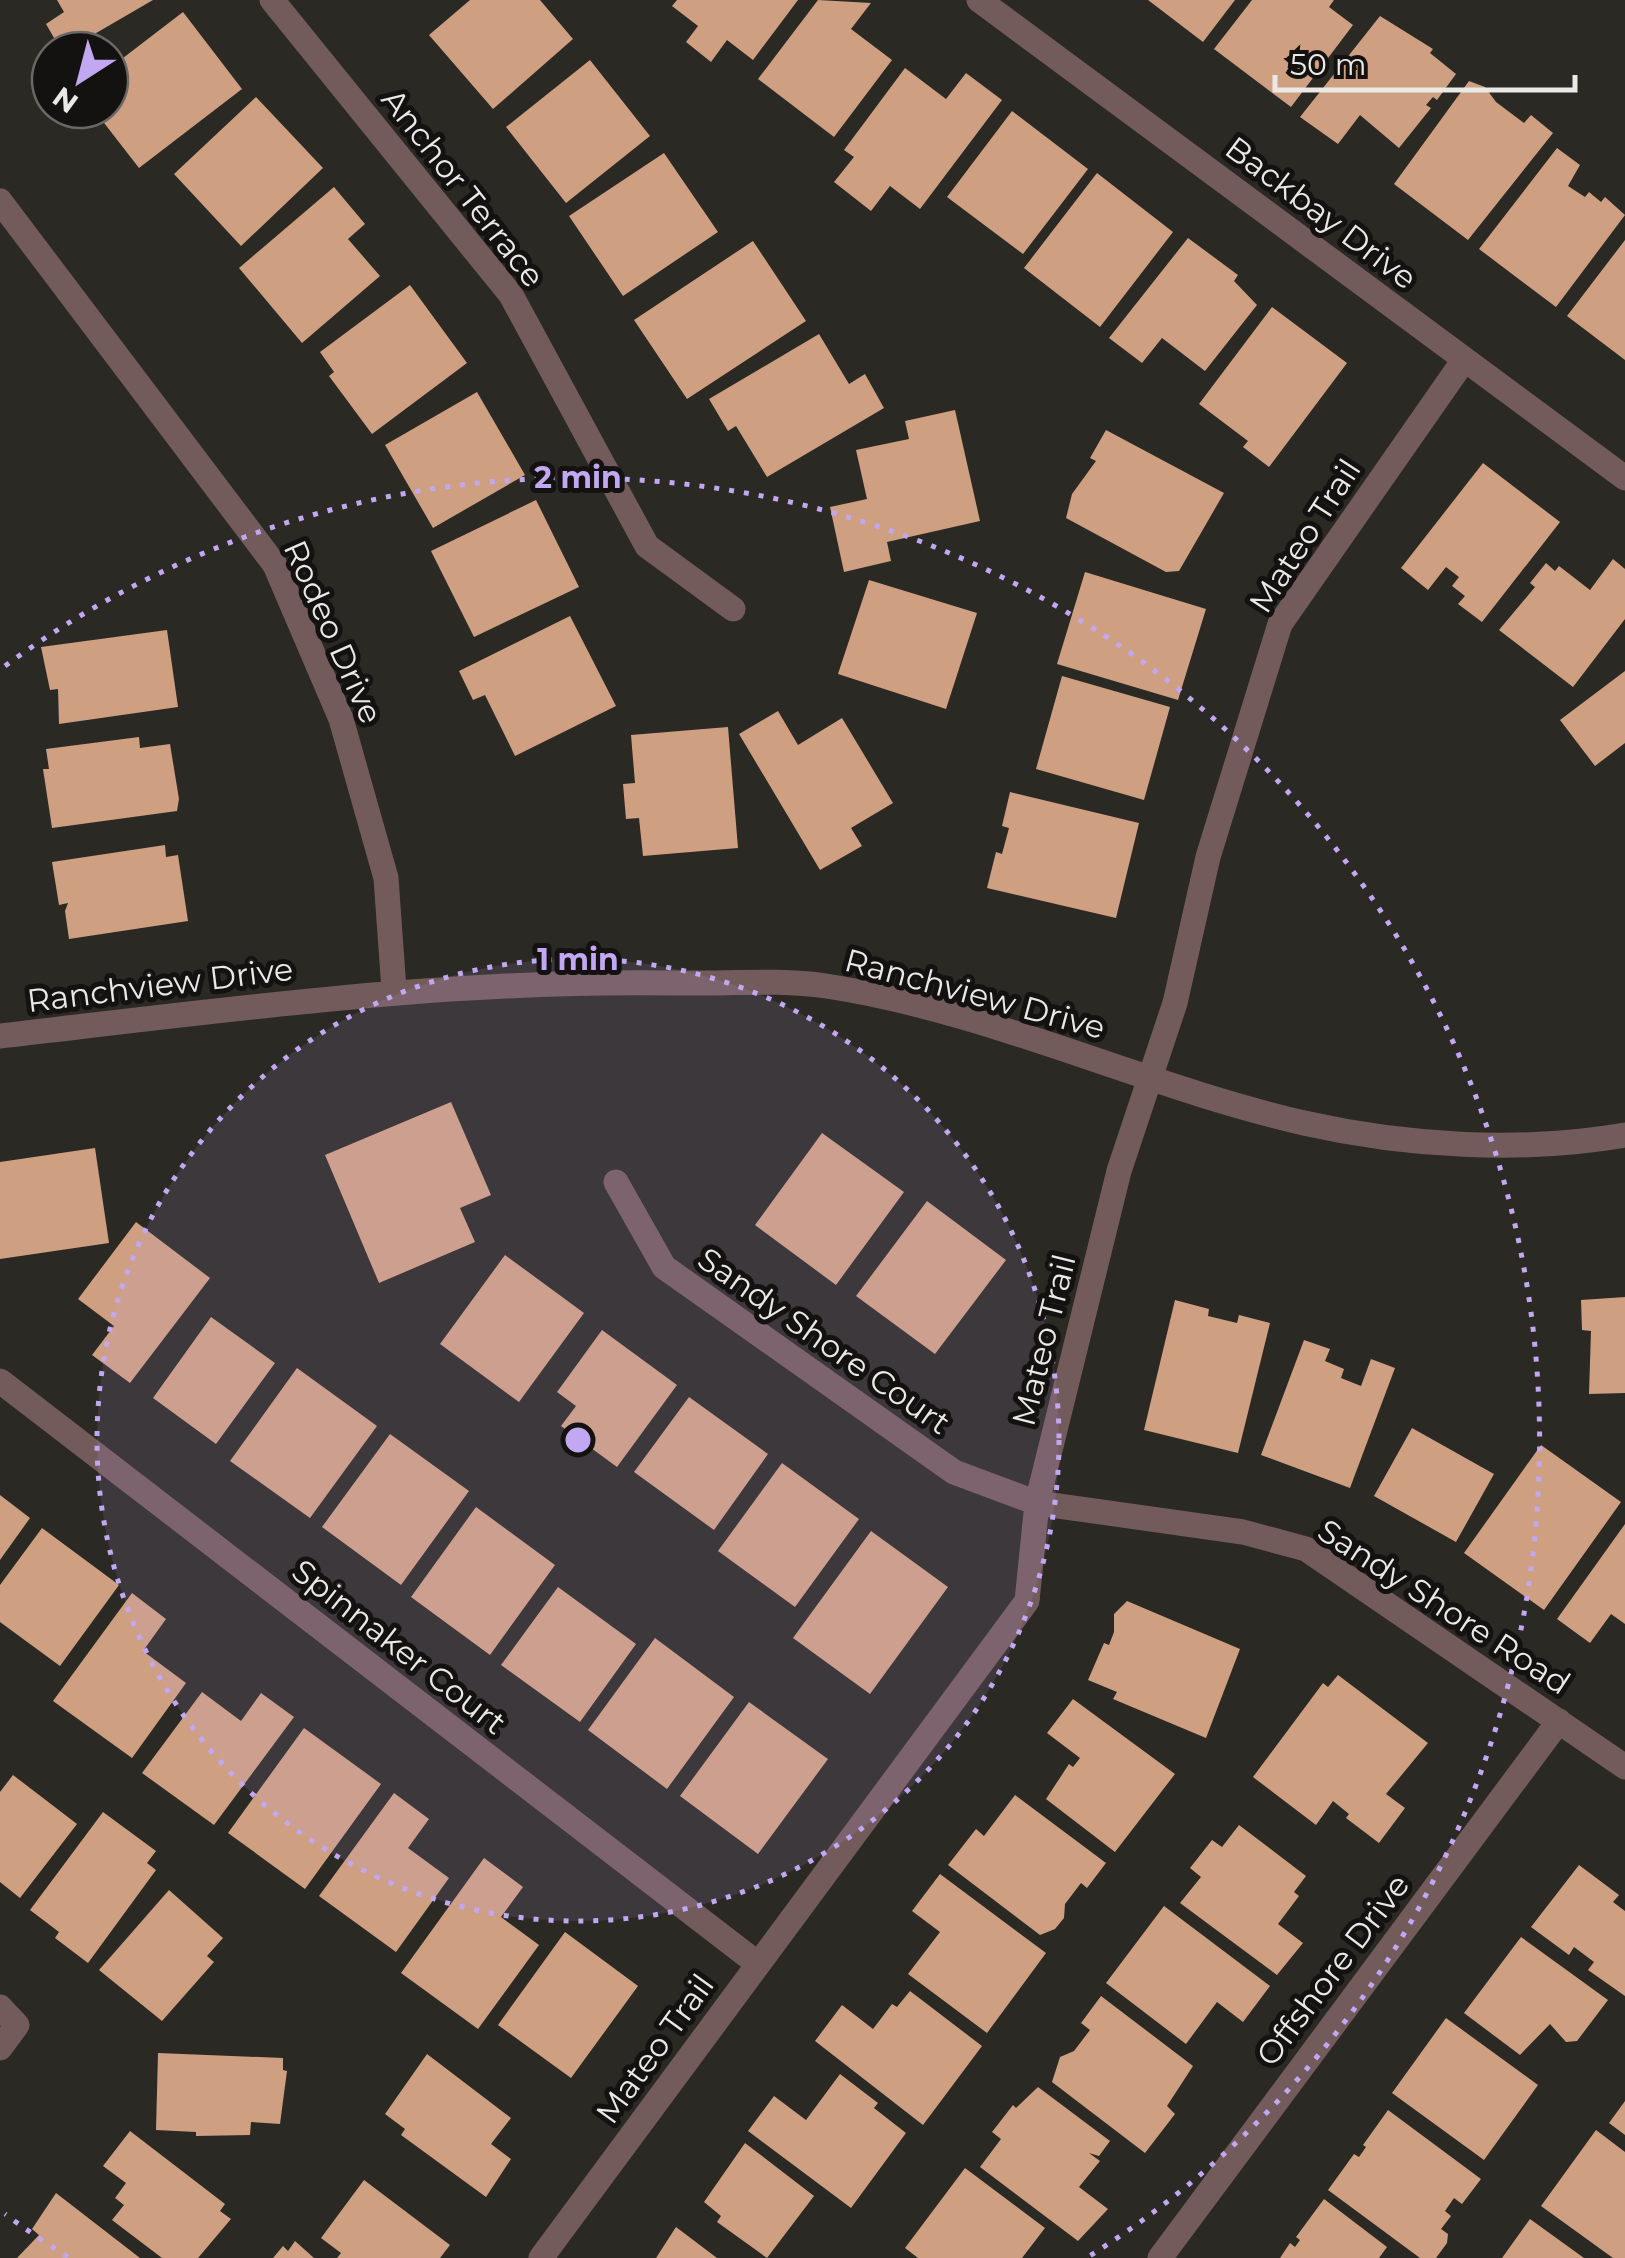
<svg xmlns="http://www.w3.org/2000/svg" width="1625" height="2258" viewBox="0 0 1625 2258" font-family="Montserrat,sans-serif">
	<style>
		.building { fill: #cf9f81 }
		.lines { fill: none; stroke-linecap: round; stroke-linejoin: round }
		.minor { stroke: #735b5c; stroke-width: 25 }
		.tertiary { stroke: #735b5c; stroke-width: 25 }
		.ring { fill: none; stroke: #c2a8f2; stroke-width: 5; stroke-dasharray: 5 10 }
		.labels { text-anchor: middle; stroke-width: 10; stroke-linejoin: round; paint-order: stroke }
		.street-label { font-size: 32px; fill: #ebe9e6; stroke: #131210 }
		.centre { fill: #c2a8f2; stroke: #131210; stroke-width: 5 }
		.ring-label { font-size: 30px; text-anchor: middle; font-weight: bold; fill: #c2a8f2; stroke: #131210; stroke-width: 10; stroke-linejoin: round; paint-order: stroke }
	</style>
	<rect width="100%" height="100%" fill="#2b2924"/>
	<path class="building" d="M 57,0 L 153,0 L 67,50 L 61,50 L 46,24 L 64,12 Z
		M 470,0 L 540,0 L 573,39 L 493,109 L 429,35 Z
		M 677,0 L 798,0 L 753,60 L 727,40 L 711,62 L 686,42 L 698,26 L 672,6 Z
		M 818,0 L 871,3 L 851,29 L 892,60 L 834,137 L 758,79 Z
		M 1148,0 L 1235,0 L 1203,42 Z
		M 1252,0 L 1334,0 L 1329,7 L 1353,25 L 1291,107 L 1214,49 Z
		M 183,12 L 242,89 L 139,168 L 94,110 L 110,110 L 110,68 Z
		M 1380,16 L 1433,49 L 1430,53 L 1456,74 L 1437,100 L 1433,97 L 1426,105 L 1431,108 L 1399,148 L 1360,115 L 1338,144 L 1300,117 Z
		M 590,60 L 650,136 L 566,203 L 506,127 Z
		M 905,68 L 946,99 L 966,73 L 1002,100 L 920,209 L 890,186 L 871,211 L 834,182 L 854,157 L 844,150 Z
		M 1469,81 L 1485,87 L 1496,102 L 1524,123 L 1531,115 L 1553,133 L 1468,240 L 1394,184 Z
		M 256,97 L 323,168 L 241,246 L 174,174 Z
		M 1012,111 L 1088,169 L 1023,254 L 947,197 Z
		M 1557,148 L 1580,165 L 1568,186 L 1585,197 L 1589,192 L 1601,202 L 1605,197 L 1625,215 L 1556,307 L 1479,249 Z
		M 664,153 L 718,232 L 623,296 L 569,216 Z
		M 1097,173 L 1173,232 L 1100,327 L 1024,268 Z
		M 334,187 L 365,224 L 348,239 L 380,276 L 302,343 L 239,268 Z
		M 1188,238 L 1238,275 L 1234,281 L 1257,305 L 1205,371 L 1162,338 L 1142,363 L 1109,338 Z
		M 1625,240 L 1625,360 L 1567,316 Z
		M 753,241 L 806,321 L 687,399 L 634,320 Z
		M 410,285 L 467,363 L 372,434 L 329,376 L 334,372 L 320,352 Z
		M 1272,307 L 1347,363 L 1269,467 L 1243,447 L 1248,441 L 1199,404 Z
		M 819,334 L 849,384 L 865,374 L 884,408 L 767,477 L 736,426 L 728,431 L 709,399 Z
		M 477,392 L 525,475 L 433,528 L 385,445 Z
		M 955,410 L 980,521 L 887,542 L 891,561 L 844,572 L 830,507 L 867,499 L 856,450 L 909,439 L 905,421 Z
		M 1106,430 L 1224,493 L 1179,571 L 1166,572 L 1066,518 L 1072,494 L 1096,461 L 1090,458 Z
		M 1483,463 L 1560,522 L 1482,622 L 1458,604 L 1465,596 L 1452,586 L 1459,577 L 1446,567 L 1428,590 L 1401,568 Z
		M 536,500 L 579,587 L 474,637 L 431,551 Z
		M 1613,559 L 1625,569 L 1625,619 L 1573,687 L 1499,630 L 1535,587 L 1530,583 L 1546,563 L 1555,571 L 1559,566 L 1590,590 Z
		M 1085,572 L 1206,609 L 1178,700 L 1057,664 Z
		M 869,580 L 977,613 L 946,709 L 838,674 Z
		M 570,616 L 616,706 L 515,756 L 485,695 L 473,700 L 459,671 Z
		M 167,630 L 178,707 L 59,724 L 58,689 L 50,690 L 41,647 Z
		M 1625,671 L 1625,743 L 1595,766 L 1560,720 Z
		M 1062,676 L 1170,707 L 1144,800 L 1036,769 Z
		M 778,711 L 798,745 L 842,718 L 893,803 L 851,828 L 862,846 L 820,870 L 739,734 Z
		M 728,727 L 738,848 L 643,856 L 639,818 L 626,819 L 623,784 L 635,783 L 631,735 Z
		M 139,737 L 140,748 L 170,744 L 179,799 L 177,811 L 52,828 L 43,769 L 49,769 L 46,749 Z
		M 1010,792 L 1139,823 L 1116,918 L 987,888 L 996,852 L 1002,854 L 1009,828 L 1002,826 Z
		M 165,845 L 166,857 L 178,855 L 188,921 L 69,939 L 65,911 L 68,903 L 59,905 L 52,862 Z
		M 451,1102 L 491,1195 L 460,1208 L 475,1242 L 379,1283 L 325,1155 Z
		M 822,1133 L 904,1192 L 836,1285 L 755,1225 Z
		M 95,1148 L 109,1243 L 0,1259 L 0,1162 Z
		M 927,1201 L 1006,1260 L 935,1354 L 856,1296 Z
		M 136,1222 L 210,1278 L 130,1383 L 92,1355 L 114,1326 L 78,1299 Z
		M 505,1255 L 584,1313 L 519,1402 L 440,1344 Z
		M 1625,1297 L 1625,1393 L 1589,1394 L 1591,1331 L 1582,1330 L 1581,1300 Z
		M 1175,1300 L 1209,1309 L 1208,1316 L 1237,1323 L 1239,1315 L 1270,1323 L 1238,1453 L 1144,1430 Z
		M 211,1317 L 275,1363 L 216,1444 L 153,1398 Z
		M 602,1330 L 677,1385 L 617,1467 L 561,1426 L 576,1406 L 557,1392 Z
		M 1304,1340 L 1330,1349 L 1325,1361 L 1344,1369 L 1341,1378 L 1361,1386 L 1371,1359 L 1395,1368 L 1350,1488 L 1261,1455 Z
		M 297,1368 L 377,1426 L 310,1518 L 230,1461 Z
		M 689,1397 L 768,1454 L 714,1530 L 634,1472 Z
		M 1412,1428 L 1494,1474 L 1456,1542 L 1374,1496 Z
		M 390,1434 L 469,1491 L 401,1585 L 322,1527 Z
		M 1541,1445 L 1621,1502 L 1544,1610 L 1464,1553 Z
		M 782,1463 L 859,1519 L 795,1607 L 718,1551 Z
		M 0,1495 L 30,1518 L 0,1560 Z
		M 476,1507 L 555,1565 L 490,1655 L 411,1597 Z
		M 1625,1524 L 1625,1624 L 1611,1614 L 1590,1643 L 1557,1619 Z
		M 42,1528 L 119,1585 L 60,1666 L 0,1622 L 0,1585 Z
		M 871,1531 L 948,1587 L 870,1694 L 793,1638 Z
		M 558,1587 L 636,1644 L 580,1722 L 501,1665 Z
		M 132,1593 L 166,1619 L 143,1651 L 186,1683 L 132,1758 L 53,1701 Z
		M 1127,1601 L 1240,1649 L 1206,1738 L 1113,1699 L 1117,1692 L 1088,1680 L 1104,1643 L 1109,1645 L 1114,1632 L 1114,1614 Z
		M 655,1638 L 734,1697 L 667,1789 L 588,1730 Z
		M 1338,1675 L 1428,1743 L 1386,1794 L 1405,1808 L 1379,1843 L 1346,1818 L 1349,1814 L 1333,1801 L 1316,1825 L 1253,1777 L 1323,1683 L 1328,1687 Z
		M 202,1692 L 241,1721 L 261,1693 L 294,1717 L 214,1825 L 142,1773 Z
		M 1073,1699 L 1175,1774 L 1115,1852 L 1046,1799 L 1069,1764 L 1073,1767 L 1080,1758 L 1047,1733 Z
		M 749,1702 L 828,1759 L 758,1854 L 680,1796 Z
		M 304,1728 L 381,1784 L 305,1889 L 228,1833 Z
		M 13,1775 L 77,1824 L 20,1898 L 0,1882 L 0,1792 Z
		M 394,1793 L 429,1819 L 408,1848 L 449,1878 L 396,1952 L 319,1896 Z
		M 1015,1795 L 1106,1863 L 1087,1888 L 1081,1883 L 1065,1904 L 1064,1918 L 1055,1929 L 1040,1935 L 948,1865 L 976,1829 L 984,1836 Z
		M 103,1812 L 156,1851 L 147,1863 L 156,1870 L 88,1963 L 55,1938 L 59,1932 L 30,1910 Z
		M 1239,1825 L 1306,1876 L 1294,1892 L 1299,1896 L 1278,1924 L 1303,1943 L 1277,1975 L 1180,1903 L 1201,1877 L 1190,1868 L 1212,1840 L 1222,1847 Z
		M 484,1858 L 523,1887 L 501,1917 L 539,1945 L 478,2029 L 401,1973 Z
		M 1579,1865 L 1619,1895 L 1613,1902 L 1625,1911 L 1625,1996 L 1588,1970 L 1594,1962 L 1574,1947 L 1569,1955 L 1531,1927 Z
		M 940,1874 L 1046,1953 L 987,2033 L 908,1974 L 940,1932 L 912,1911 Z
		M 169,1890 L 223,1938 L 207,1956 L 214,1962 L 162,2021 L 99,1970 Z
		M 1164,1906 L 1270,1986 L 1243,2022 L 1217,2002 L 1186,2044 L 1106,1983 Z
		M 565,1932 L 638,1986 L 571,2078 L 498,2025 Z
		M 1521,1937 L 1608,2000 L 1577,2041 L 1566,2042 L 1550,2024 L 1520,2055 L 1464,2013 Z
		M 910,1991 L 982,2046 L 923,2125 L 815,2041 L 842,2005 L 873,2029 L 892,2004 L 897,2007 Z
		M 1101,1996 L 1193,2066 L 1167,2106 L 1175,2114 L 1145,2153 L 1052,2082 L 1060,2057 L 1074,2051 L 1090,2030 L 1081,2023 Z
		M 1446,2018 L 1538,2085 L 1484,2160 L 1392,2093 Z
		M 158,2053 L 283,2058 L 283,2070 L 287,2071 L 280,2124 L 251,2122 L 250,2135 L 196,2136 L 196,2132 L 156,2130 Z
		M 427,2054 L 511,2118 L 491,2144 L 511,2159 L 486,2197 L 401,2135 L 405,2129 L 385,2114 Z
		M 840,2074 L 878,2103 L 874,2108 L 906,2133 L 851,2208 L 748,2131 L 774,2096 L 806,2120 Z
		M 1038,2087 L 1110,2141 L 1099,2156 L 1089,2153 L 1100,2161 L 1079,2187 L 1108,2209 L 1078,2241 L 980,2167 L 1001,2139 L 992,2132 L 1013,2105 L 1016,2108 Z
		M 1625,2101 L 1625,2135 L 1609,2123 Z
		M 1388,2110 L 1481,2179 L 1462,2204 L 1454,2198 L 1445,2211 L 1451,2216 L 1441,2229 L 1448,2234 L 1447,2243 L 1436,2258 L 1420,2258 L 1328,2190 L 1354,2154 L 1359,2157 L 1366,2147 L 1363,2145 Z
		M 1596,2130 L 1625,2152 L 1625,2258 L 1613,2258 L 1541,2206 Z
		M 130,2131 L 225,2204 L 220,2211 L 231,2219 L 198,2258 L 162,2258 L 112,2220 L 124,2205 L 115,2198 L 126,2183 L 103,2166 Z
		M 745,2143 L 814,2196 L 767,2258 L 717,2222 L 721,2216 L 704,2202 Z
		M 965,2168 L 1045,2228 L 1022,2258 L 918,2258 L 905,2248 Z
		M 364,2180 L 450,2245 L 440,2258 L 337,2258 L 341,2253 L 321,2238 Z
		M 56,2193 L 140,2258 L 17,2258 L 39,2235 L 32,2229 Z
		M 1324,2199 L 1387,2247 L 1379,2258 L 1280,2258 L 1290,2243 L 1295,2247 L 1300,2240 L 1296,2237 Z
		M 1530,2219 L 1584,2258 L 1502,2258 Z
		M 676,2227 L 717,2258 L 656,2258 Z
		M 295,2241 L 314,2258 L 273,2258 L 283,2246 L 288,2251 Z"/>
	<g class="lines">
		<path class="minor" d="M 272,0 L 511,295 L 647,546 L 733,609
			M 979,0 L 1625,478
			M 616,1182 L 664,1267 L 954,1472 L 1037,1503 L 1243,1532 L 1306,1549 L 1625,1767
			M 0,1381 L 758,1964
			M 0,2007 L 17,2025 L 0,2048
			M 541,2258 L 1027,1601 L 1037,1503 L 1119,1171 L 1175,1003 L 1208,857 L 1280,624 L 1464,360
			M 1160,2258 L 1559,1721"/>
		<path class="tertiary" d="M 0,201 L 275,565 L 341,719 L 386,878 L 394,990
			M 0,1036 C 225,1010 449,979 677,983 C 725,984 778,979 826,986 C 991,1011 1143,1086 1304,1123 C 1406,1146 1522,1153 1625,1135"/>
	</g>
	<circle cx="578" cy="1440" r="481" fill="#c2a8f2" fill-opacity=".12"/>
	<g class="ring">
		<circle cx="578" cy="1440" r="481"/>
		<path d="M68 2257A963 963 0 0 1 5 2214M5 666A963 963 0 1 1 1088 2257"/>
	</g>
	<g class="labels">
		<g class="street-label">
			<text transform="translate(463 188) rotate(52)" y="11">Anchor Terrace</text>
			<text transform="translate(1321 213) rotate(37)" y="11">Backbay Drive</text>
			<text transform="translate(1305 536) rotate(-57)" y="11">Mateo Trail</text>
			<text transform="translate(333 632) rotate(66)" y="11">Rodeo Drive</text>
			<text transform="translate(160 985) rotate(-7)" y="11">Ranchview Drive</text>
			<text transform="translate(975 994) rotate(15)" y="11">Ranchview Drive</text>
			<text transform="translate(1044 1340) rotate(-76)" y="11">Mateo Trail</text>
			<text transform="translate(824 1341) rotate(35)" y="11">Sandy Shore Court</text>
			<text transform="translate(1444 1607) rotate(33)" y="11">Sandy Shore Road</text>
			<text transform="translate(399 1647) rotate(38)" y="11">Spinnaker Court</text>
			<text transform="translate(1333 1970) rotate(-53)" y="11">Offshore Drive</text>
			<text transform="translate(655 2049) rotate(-54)" y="11">Mateo Trail</text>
		</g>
	</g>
	<circle cx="578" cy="1440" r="15" class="centre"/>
	<g class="ring-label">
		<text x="578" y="488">2 min</text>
		<text x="578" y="970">1 min</text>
	</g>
	<g transform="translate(80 80) rotate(216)"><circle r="48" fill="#131210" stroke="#696866" stroke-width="2.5"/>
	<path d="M0-8L18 38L0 25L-18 38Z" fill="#c2a8f2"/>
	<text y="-15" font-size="28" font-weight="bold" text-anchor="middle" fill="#ebe9e6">N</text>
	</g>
	<path d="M1275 75v15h300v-15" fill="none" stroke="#ebe9e6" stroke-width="5"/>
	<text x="1290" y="75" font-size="30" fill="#ebe9e6" stroke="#131210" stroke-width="8" paint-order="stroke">50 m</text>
</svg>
